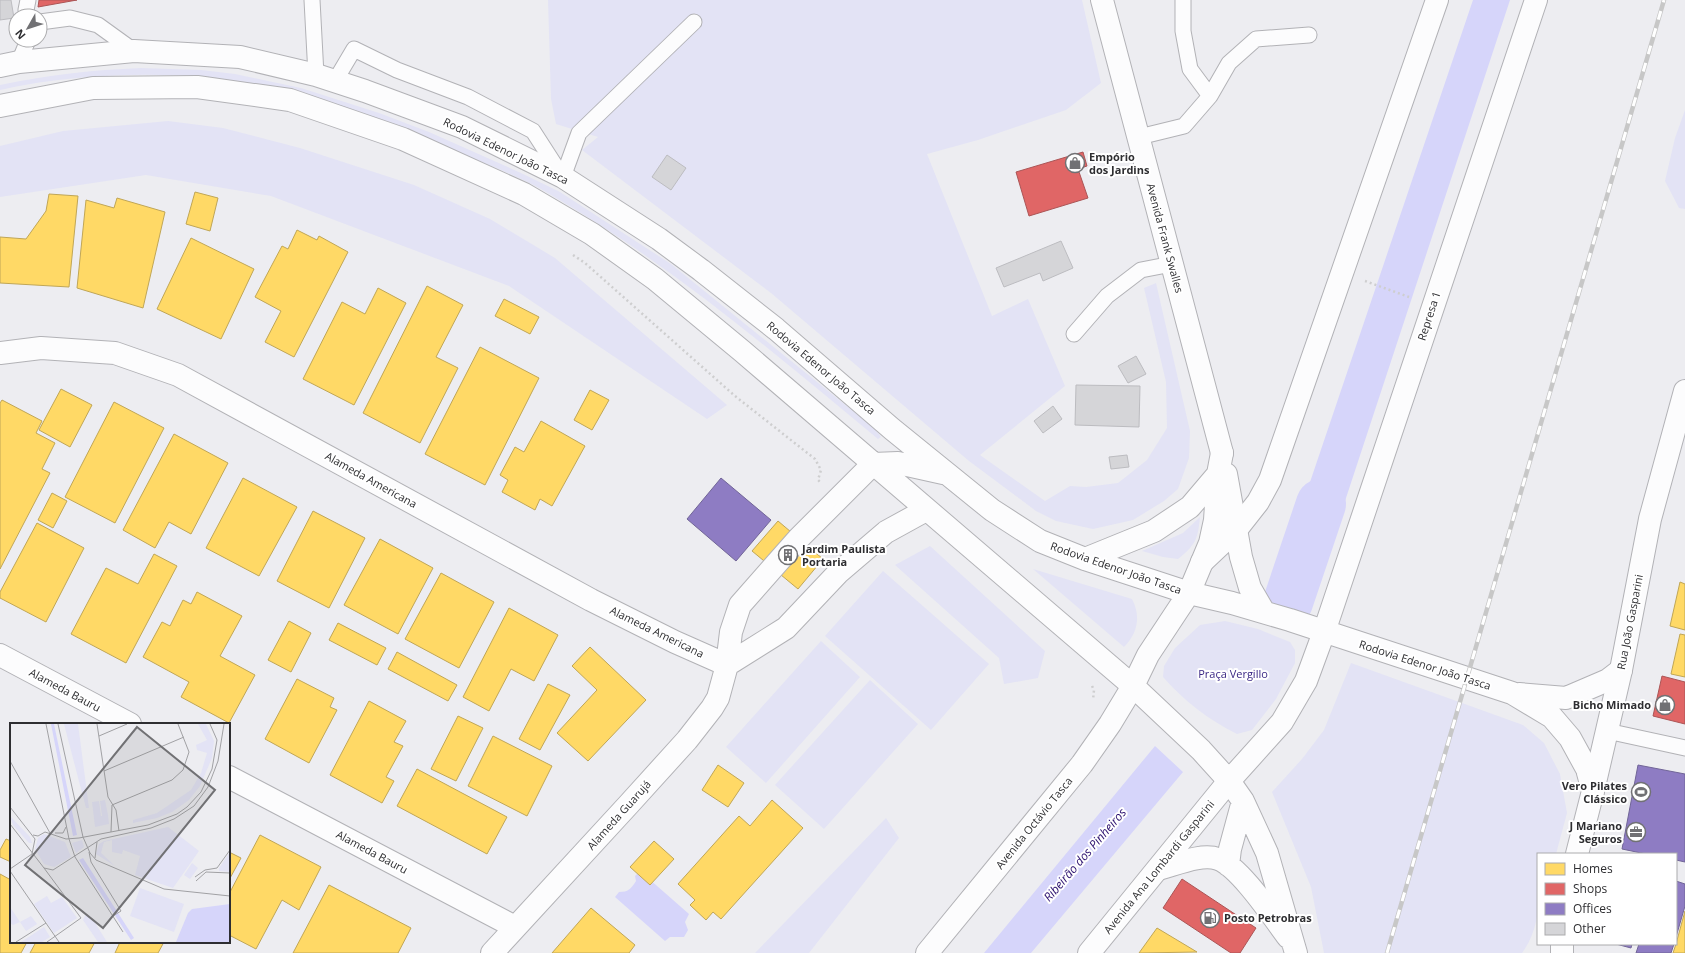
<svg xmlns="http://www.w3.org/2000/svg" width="1685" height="953" viewBox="0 0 1685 953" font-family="'Open Sans',sans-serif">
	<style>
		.green { fill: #e3e3f5 }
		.water { fill: #d6d5fa }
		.homes { fill: #ffd966; stroke: #c0a656 }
		.shops { fill: #e06666; stroke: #ab5556 }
		.offices { fill: #8e7cc3; stroke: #716597 }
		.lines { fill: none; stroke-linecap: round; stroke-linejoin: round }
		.river { stroke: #d6d5fa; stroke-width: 50 }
		.building { fill: #d5d5d8; stroke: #bcbcc0 }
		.service-casing { stroke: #b2b2b6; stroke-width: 17 }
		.minor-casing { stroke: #b2b2b6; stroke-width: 24 }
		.tertiary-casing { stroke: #b2b2b6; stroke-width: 24 }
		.primary-casing { stroke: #b2b2b6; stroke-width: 24 }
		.path { stroke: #cececf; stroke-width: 2.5; stroke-dasharray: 2 3; stroke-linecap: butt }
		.service { stroke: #fcfcfd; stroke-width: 15 }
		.minor { stroke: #fcfcfd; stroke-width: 22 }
		.tertiary { stroke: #fcfcfd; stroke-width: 22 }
		.primary { stroke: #fcfcfd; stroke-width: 22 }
		.rail-casing { stroke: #c7c7c7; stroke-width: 4.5 }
		.rail { stroke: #fff; stroke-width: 3; stroke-dasharray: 9; stroke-linecap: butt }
		.labels { text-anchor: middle; stroke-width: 4; stroke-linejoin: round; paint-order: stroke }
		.street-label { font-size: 11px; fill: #2e2e31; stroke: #fff }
		.poi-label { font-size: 11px; font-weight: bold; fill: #2e2e31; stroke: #fff; text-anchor: start }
		.park-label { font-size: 11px; fill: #3a2784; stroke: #fff }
		.water-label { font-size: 12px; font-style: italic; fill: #2a0f6e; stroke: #fff }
		.inset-road { fill: none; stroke: #a1a1a4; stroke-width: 1 }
		.view { fill: #717174; fill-opacity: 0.15; stroke: #717174; stroke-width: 2 }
		.inset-edge { fill: none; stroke: #2e2e31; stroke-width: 2 }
	</style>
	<rect width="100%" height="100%" fill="#ededf1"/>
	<path class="green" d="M 548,0 L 1082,0 L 1101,83 L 1066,110 L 978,140 L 927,154 L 992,316 L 1028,299 L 1065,386 L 980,455 L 1045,501 L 1070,486 L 1086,487 L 1118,483 L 1147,460 L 1167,428 L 1166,382 L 1144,288 L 1156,283 L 1190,431 L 1189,458 L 1178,489 L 1164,501 L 1133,520 L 1093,529 L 1056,521 L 1036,511 L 969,461 L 771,293 L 582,150 L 598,137 L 556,124 L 551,99 Z
		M 141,68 L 201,70 L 235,74 L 301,88 L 379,113 L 429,132 L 521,173 L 560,192 L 671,264 L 874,428 L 881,437 L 878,439 C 772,351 666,261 546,192 C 518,176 486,164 456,151 C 400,126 343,107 284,92 C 258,86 233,79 206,77 C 138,72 67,75 0,90 L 0,85 C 47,75 93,70 141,68 Z
		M 1685,110 L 1685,209 L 1679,208 L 1665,181 L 1675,138 Z
		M 168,121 L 223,128 L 300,148 L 414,185 L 490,219 L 555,258 L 727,405 L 707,419 L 509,286 L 271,196 L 146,175 L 0,197 L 0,146 L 63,131 Z
		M 1200,517 C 1198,538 1196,545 1178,559 L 1163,557 L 1142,551 L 1183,533 Z
		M 930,546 L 1045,651 L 1038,678 L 1004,684 L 999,658 L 895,565 Z
		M 1033,569 L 1132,599 C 1141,616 1138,633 1124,647 Z
		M 883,571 L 989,664 L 931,730 L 825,636 Z
		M 1225,621 L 1258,629 L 1290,642 L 1295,650 L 1295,663 L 1276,699 L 1252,730 L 1237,734 C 1209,720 1184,701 1163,677 L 1164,666 L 1175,648 L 1200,625 Z
		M 821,641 L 860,677 L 766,783 L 726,747 Z
		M 1351,663 L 1523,725 L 1544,743 L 1560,774 L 1567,813 L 1556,854 L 1538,854 C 1538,890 1544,923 1522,953 L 1324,953 L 1311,887 L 1272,792 L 1302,759 L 1324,730 Z
		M 870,680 L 918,724 L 824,829 L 775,785 Z
		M 886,818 L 899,838 L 809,953 L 755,953 Z"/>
	<path class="water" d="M 1473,0 L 1510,0 L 1319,580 L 1283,562 Z
		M 1155,746 L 1183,772 L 1031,953 L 984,953 Z
		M 640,871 L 689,914 L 685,922 L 688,930 L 684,937 L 670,937 L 665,941 L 615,897 L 619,892 C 628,892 631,889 636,881 L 635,876 Z"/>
	<path class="homes" d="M 195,192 L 218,198 L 210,231 L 186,224 Z
		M 49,194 L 78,196 L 69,287 L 0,283 L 0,237 L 26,239 L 46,211 Z
		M 117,198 L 165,212 L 143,308 L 77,288 L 86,200 L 114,208 Z
		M 297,230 L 317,240 L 319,236 L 348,252 L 294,357 L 265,342 L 281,311 L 255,297 L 282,246 L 288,249 Z
		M 191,238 L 254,269 L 221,339 L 157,309 Z
		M 427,286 L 463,305 L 436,357 L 458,368 L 420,443 L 363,413 Z
		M 378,288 L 406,303 L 354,405 L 303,379 L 342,302 L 365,314 Z
		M 504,299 L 539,317 L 530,334 L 495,316 Z
		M 480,347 L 539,378 L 485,485 L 425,454 Z
		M 61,389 L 92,405 L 70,447 L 39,430 Z
		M 590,390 L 609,400 L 592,430 L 574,420 Z
		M 2,400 L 42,421 L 36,433 L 55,443 L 42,469 L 50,473 L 0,569 L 0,403 Z
		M 114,402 L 164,428 L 115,523 L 65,497 Z
		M 541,421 L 585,446 L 552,506 L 540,499 L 535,510 L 502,492 L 508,480 L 500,475 L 515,447 L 524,452 Z
		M 174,434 L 228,463 L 191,534 L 169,522 L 155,548 L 123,530 Z
		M 243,478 L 297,507 L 259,576 L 206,548 Z
		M 52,493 L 67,501 L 53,528 L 38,520 Z
		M 313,511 L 365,538 L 329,608 L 277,581 Z
		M 778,521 L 823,559 L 798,589 L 752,551 Z
		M 37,523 L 84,548 L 46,622 L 0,598 L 0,592 Z
		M 380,539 L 433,568 L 398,634 L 344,605 Z
		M 154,554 L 177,566 L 126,663 L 71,634 L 106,568 L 138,584 Z
		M 441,573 L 494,602 L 459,668 L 405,639 Z
		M 1680,582 L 1685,584 L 1685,630 L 1670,626 Z
		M 197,592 L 242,616 L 220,656 L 255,675 L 229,723 L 181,697 L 189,682 L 143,657 L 162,622 L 170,626 L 183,600 L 191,604 Z
		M 509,608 L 558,635 L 534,681 L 511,669 L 489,711 L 463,697 Z
		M 289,621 L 311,633 L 291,672 L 268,660 Z
		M 338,623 L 386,648 L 377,665 L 329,640 Z
		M 1680,634 L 1685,635 L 1685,677 L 1671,674 Z
		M 590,647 L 646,700 L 588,761 L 557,733 L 597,690 L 572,666 Z
		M 397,652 L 457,685 L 448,701 L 388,669 Z
		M 297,679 L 334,698 L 330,707 L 337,710 L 309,763 L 265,739 Z
		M 548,684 L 570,695 L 540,750 L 519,739 Z
		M 369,701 L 406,721 L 394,742 L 403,746 L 386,777 L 394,781 L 382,803 L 330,775 Z
		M 458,716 L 483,728 L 456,781 L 431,769 Z
		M 493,736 L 552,766 L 527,816 L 468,786 Z
		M 718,765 L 744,783 L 728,807 L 702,790 Z
		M 417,769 L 507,817 L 487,854 L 397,806 Z
		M 772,800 L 803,828 L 721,919 L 713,912 L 706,920 L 690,905 L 695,900 L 678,884 L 739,816 L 750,826 Z
		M 260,835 L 321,867 L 299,910 L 282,900 L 256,949 L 229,935 L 229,894 Z
		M 6,839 L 11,841 L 11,862 L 0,857 L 0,850 Z
		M 654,841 L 674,859 L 650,885 L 630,867 Z
		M 229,852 L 241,858 L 229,880 Z
		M 0,874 L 11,880 L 11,942 L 27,942 L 21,953 L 0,953 Z
		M 329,885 L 411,928 L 398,953 L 293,953 Z
		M 591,908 L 635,945 L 629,953 L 552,953 Z
		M 1685,911 L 1685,953 L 1673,953 L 1676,944 Z
		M 1157,928 L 1197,952 L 1139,953 Z
		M 36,942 L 95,942 L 89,953 L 30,953 Z
		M 120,942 L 164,942 L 158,953 L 115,953 Z"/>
	<path class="shops" d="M 39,0 L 77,0 L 38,7 Z
		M 1083,152 L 1087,166 L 1078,169 L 1088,198 L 1029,216 L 1016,172 Z
		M 1662,676 L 1685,682 L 1685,724 L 1653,716 Z
		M 1182,879 L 1256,928 L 1240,953 L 1231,953 L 1163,908 Z"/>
	<path class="offices" d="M 721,478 L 771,520 L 736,561 L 687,519 Z
		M 1638,765 L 1685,774 L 1685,862 L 1676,860 L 1676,854 L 1646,854 L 1622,849 Z
		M 1676,881 L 1685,884 L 1685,906 L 1676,937 Z
		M 1616,944 L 1632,944 L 1631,948 Z
		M 1639,944 L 1674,944 L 1671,953 L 1636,953 Z"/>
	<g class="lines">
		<path class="river" d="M 1288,602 L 1321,504"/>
	</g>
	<path class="building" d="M 0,0 L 11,0 L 14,18 L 0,20 Z
		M 667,155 L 686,168 L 671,190 L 652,177 Z
		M 1061,241 L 1073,268 L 1043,281 L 1040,273 L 1004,287 L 996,268 Z
		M 1136,356 L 1146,374 L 1128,383 L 1118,366 Z
		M 1076,385 L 1140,386 L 1139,427 L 1075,425 Z
		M 1053,406 L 1062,419 L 1043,433 L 1034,421 Z
		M 1127,455 L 1129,467 L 1111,469 L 1109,457 Z"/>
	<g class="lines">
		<g class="service-casing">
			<path id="service" d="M 28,0 L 26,10 L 28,16
				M 312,0 L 316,75
				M 1183,0 L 1183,31 L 1190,69 L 1210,96
				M 40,22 L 70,18 L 98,25 L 134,51
				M 19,62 L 28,40
				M 335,81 L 354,49 L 397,70 L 468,97 L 533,131 L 562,176
				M 1139,137 L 1184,126 L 1210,96 L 1229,63 L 1256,39 L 1309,35
				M 563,177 L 579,133 L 694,22
				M 1074,334 L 1107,296 L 1141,270 L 1172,264
				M 1607,731 L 1685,748"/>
		</g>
		<g class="minor-casing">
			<path id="minor" d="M 1102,0 L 1222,453
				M 0,353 L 41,348 L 115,353 L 178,375 L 591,600 L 675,642 L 727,665
				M 1202,562 L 1236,530 L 1258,502 L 1270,480 L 1437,0
				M 1324,632 L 1536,0
				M 0,655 L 130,724
				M 727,665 L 786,628 L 838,573 L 886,532 L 926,510
				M 229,777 L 515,927
				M 1593,791 L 1621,670 L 1650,519 L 1685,391
				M 492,953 L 629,804 L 687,740 L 712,708 L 718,698 L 727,665 L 731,632 L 740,605 L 799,538 L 873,464"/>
		</g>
		<g class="tertiary-casing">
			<path id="tertiary" d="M 927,953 L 1082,764 L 1110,724 L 1133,686
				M 1089,953 L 1229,781"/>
		</g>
		<g class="primary-casing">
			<path id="primary" d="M 0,66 L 19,62 L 134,51 L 240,57 L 316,75 L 365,91 L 462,127 L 563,177 L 659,239 L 701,270 L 776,329 L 892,429 L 992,510 L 1040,541 L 1085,559 L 1189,593 L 1232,603 L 1290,620 L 1512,693 L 1552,717 L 1570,738 L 1587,769 L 1593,791 L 1577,854
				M 0,106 L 93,88 L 197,87 L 290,100 L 403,139 L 524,194 L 592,234 L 655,279 L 742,351 L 1133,686 L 1201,750 L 1229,781 L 1243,801 L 1267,853 L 1296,953
				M 873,464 L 898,463 L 943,473
				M 1226,474 L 1241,557 L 1250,588 L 1264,612
				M 1085,559 L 1154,531 L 1190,507 L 1218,474
				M 1133,686 L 1148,655 L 1189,593 L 1210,543 L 1215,520 L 1218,474 L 1222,453
				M 1519,694 L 1566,698 L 1608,680 L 1621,670
				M 1229,781 L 1282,722 L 1306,681 L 1324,632
				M 1228,865 L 1230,849 L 1243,801
				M 1158,869 C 1175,865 1201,853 1218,859 C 1240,867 1273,917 1288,937
				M 1562,953 L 1562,944"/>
		</g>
		<path class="path" d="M 573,255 L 585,263 L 735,396 L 815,459 L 821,470 L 818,480 L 820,482
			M 1365,281 L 1409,297
			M 1092,686 L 1094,690 L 1093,700"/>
		<use href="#service" class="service"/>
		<use href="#minor" class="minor"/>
		<use href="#tertiary" class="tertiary"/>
		<use href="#primary" class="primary"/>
		<g class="rail-casing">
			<path id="rail" d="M 1387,953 L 1664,0"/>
		</g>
		<use href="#rail" class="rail"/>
	</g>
	<defs>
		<g id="shop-ring" transform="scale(1)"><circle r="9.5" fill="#fff" stroke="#717174" stroke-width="1.5"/><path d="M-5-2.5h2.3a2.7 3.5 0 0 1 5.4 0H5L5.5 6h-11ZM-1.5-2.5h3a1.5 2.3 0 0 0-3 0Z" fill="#717174"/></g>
		<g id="building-ring" transform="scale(1)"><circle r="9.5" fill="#fff" stroke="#717174" stroke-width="1.5"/><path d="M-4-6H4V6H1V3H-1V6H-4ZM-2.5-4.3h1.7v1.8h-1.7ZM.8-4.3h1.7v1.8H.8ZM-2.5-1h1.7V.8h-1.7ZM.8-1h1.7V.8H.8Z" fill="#717174"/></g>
		<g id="stadium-ring" transform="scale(1)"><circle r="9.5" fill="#fff" stroke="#717174" stroke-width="1.5"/><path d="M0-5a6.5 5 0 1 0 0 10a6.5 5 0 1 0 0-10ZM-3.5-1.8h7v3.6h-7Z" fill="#717174"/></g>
		<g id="office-ring" transform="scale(1)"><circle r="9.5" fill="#fff" stroke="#717174" stroke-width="1.5"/><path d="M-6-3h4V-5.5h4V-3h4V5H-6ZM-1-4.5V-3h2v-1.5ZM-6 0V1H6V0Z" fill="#717174"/></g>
		<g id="fuel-ring" transform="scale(1)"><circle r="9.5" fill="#fff" stroke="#717174" stroke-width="1.5"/><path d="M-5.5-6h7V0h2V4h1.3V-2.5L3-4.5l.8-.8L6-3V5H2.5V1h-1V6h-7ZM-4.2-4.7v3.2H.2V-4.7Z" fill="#717174"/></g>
	</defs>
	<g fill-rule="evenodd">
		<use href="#shop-ring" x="1075" y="163"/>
		<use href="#building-ring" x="788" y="555"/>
		<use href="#shop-ring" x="1665" y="705"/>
		<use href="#stadium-ring" x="1641" y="792"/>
		<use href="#office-ring" x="1636" y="832"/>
		<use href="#fuel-ring" x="1210" y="918"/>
	</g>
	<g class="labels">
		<g class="street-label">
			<text transform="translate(506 151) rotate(26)" y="4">Rodovia Edenor João Tasca</text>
			<text transform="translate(1165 238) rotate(75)" y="4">Avenida Frank Swalles</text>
			<text transform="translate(1429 316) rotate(-72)" y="4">Represa 1</text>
			<text transform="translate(821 368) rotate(40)" y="4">Rodovia Edenor João Tasca</text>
			<text transform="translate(371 480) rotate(29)" y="4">Alameda Americana</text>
			<text transform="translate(1116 568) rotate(19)" y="4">Rodovia Edenor João Tasca</text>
			<text transform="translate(1630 622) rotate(-79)" y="4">Rua João Gasparini</text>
			<text transform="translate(657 632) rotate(26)" y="4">Alameda Americana</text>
			<text transform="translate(1425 665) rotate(18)" y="4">Rodovia Edenor João Tasca</text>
			<text transform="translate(65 690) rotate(28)" y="4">Alameda Bauru</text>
			<text transform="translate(619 815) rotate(-48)" y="4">Alameda Guarujá</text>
			<text transform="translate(1034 823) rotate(-51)" y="4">Avenida Octávio Tasca</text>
			<text transform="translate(372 852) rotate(28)" y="4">Alameda Bauru</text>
			<text transform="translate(1159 867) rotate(-51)" y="4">Avenida Ana Lombardi Gasparini</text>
		</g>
		<g class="poi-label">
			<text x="1089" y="161">Empório<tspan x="1089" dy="13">dos Jardins</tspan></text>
			<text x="802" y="553">Jardim Paulista<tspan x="802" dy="13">Portaria</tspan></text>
			<text x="1651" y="709" text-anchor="end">Bicho Mimado</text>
			<text x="1627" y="790" text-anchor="end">Vero Pilates<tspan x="1627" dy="13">Clássico</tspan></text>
			<text x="1622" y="830" text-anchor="end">J Mariano<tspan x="1622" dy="13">Seguros</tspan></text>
			<text x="1224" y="922">Posto Petrobras</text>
		</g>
		<g class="park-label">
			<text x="1233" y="678">Praça Vergillo</text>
		</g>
		<g class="water-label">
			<text transform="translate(1085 855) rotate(-49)" y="4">Ribeirão dos Pinheiros</text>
		</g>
	</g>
	<g transform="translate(10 723)">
		<rect width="220" height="220" fill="#ededf1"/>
		<path d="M 54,1 L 68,1 L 79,85 L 76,85 ZM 188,1 L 196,1 L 204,18 L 202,35 L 190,63 L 179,77 L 162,89 L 147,95 L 123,100 L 123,97 L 147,90 L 181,67 L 191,50 L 197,30 L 187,27 L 186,22 L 197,17 ZM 95,77 L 98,92 L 92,93 L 90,78 ZM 89,78 L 91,93 L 98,92 L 99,101 L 85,104 L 82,79 ZM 0,93 L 20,114 L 22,120 L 19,120 L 3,102 ZM 158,104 L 189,128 L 163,165 L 125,152 L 130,133 L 113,127 L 112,131 L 102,129 L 102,117 L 94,119 L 91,130 L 105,143 L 86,131 L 89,121 L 94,118 ZM 34,111 L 55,119 L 61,134 L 44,144 L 34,141 L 25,126 L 28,115 ZM 72,117 L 74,124 L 66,130 L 62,120 ZM 220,129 L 220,149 L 209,148 L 209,145 ZM 182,140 L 188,145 L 180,156 L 174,152 ZM 130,165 L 174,181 L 164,209 L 120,193 ZM 37,173 L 41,180 L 52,174 L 67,195 L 44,210 L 24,181 ZM 0,184 L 10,199 L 3,202 L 0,200 ZM 76,191 L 82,195 L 97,219 L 88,219 L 73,197 ZM 21,193 L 27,201 L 16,208 L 10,199 ZM 34,204 L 40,214 L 32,219 L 11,219 Z" fill="#e3e3f5"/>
		<path d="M 41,1 L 44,1 L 67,112 L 63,113 ZM 73,135 L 124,215 L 121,217 L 69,137 ZM 220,181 L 220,219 L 166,219 L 178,190 L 182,186 Z" fill="#d6d5fa"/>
		<path class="inset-road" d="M 36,1 L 59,116M 48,1 L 73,114M 87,1 L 98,74 L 106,87 L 109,108M 89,13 L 117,1M 0,38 L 40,110M 94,48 L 174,14M 102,82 L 162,57 L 173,47 L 179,29 L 168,1M 0,84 L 25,116 L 22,131M 0,101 L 34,145 L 43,147 L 91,116 L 141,105 L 164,96 L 184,83 L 198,64 L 208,38 L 214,1M 101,109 L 102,82M 45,110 L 53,110 L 56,104M 23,112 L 28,113 L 35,109 L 56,116 L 69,115 L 138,102 L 167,91 L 177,84 L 191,69 L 202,46 L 207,17 L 200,1M 73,114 L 80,130 L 86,137M 59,116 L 65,134M 79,129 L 81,139 L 111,188 L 103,193M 65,134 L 113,209M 85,135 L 87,119M 86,137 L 154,166 L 220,173M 34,145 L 71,195 L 37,219M 0,146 L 22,131M 0,148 L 49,219M 185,154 L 195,147 L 207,145 L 220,127M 186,158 L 196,149 L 220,150M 6,219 L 36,200"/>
		<path class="view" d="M 127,4 L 205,67 L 93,205 L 15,142 Z"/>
		<rect width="220" height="220" class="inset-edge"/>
	</g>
	<rect x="1537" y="853" width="140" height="92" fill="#ffffff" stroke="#ababad"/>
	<rect x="1545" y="863" width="20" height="12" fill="#ffd966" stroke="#ababad"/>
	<text x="1573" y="873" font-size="12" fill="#2e2e31">Homes</text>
	<rect x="1545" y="883" width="20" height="12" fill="#e06666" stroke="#ababad"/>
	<text x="1573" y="893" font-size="12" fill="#2e2e31">Shops</text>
	<rect x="1545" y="903" width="20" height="12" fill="#8e7cc3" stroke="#ababad"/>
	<text x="1573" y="913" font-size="12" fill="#2e2e31">Offices</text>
	<rect x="1545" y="923" width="20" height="12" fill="#d5d5d8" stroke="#ababad"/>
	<text x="1573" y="933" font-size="12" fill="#2e2e31">Other</text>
	<g transform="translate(28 28) rotate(231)"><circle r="19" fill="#ffffff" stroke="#ababad"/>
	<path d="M0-3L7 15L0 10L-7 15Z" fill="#717174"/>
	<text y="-6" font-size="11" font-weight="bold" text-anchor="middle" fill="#2e2e31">N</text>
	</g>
</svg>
